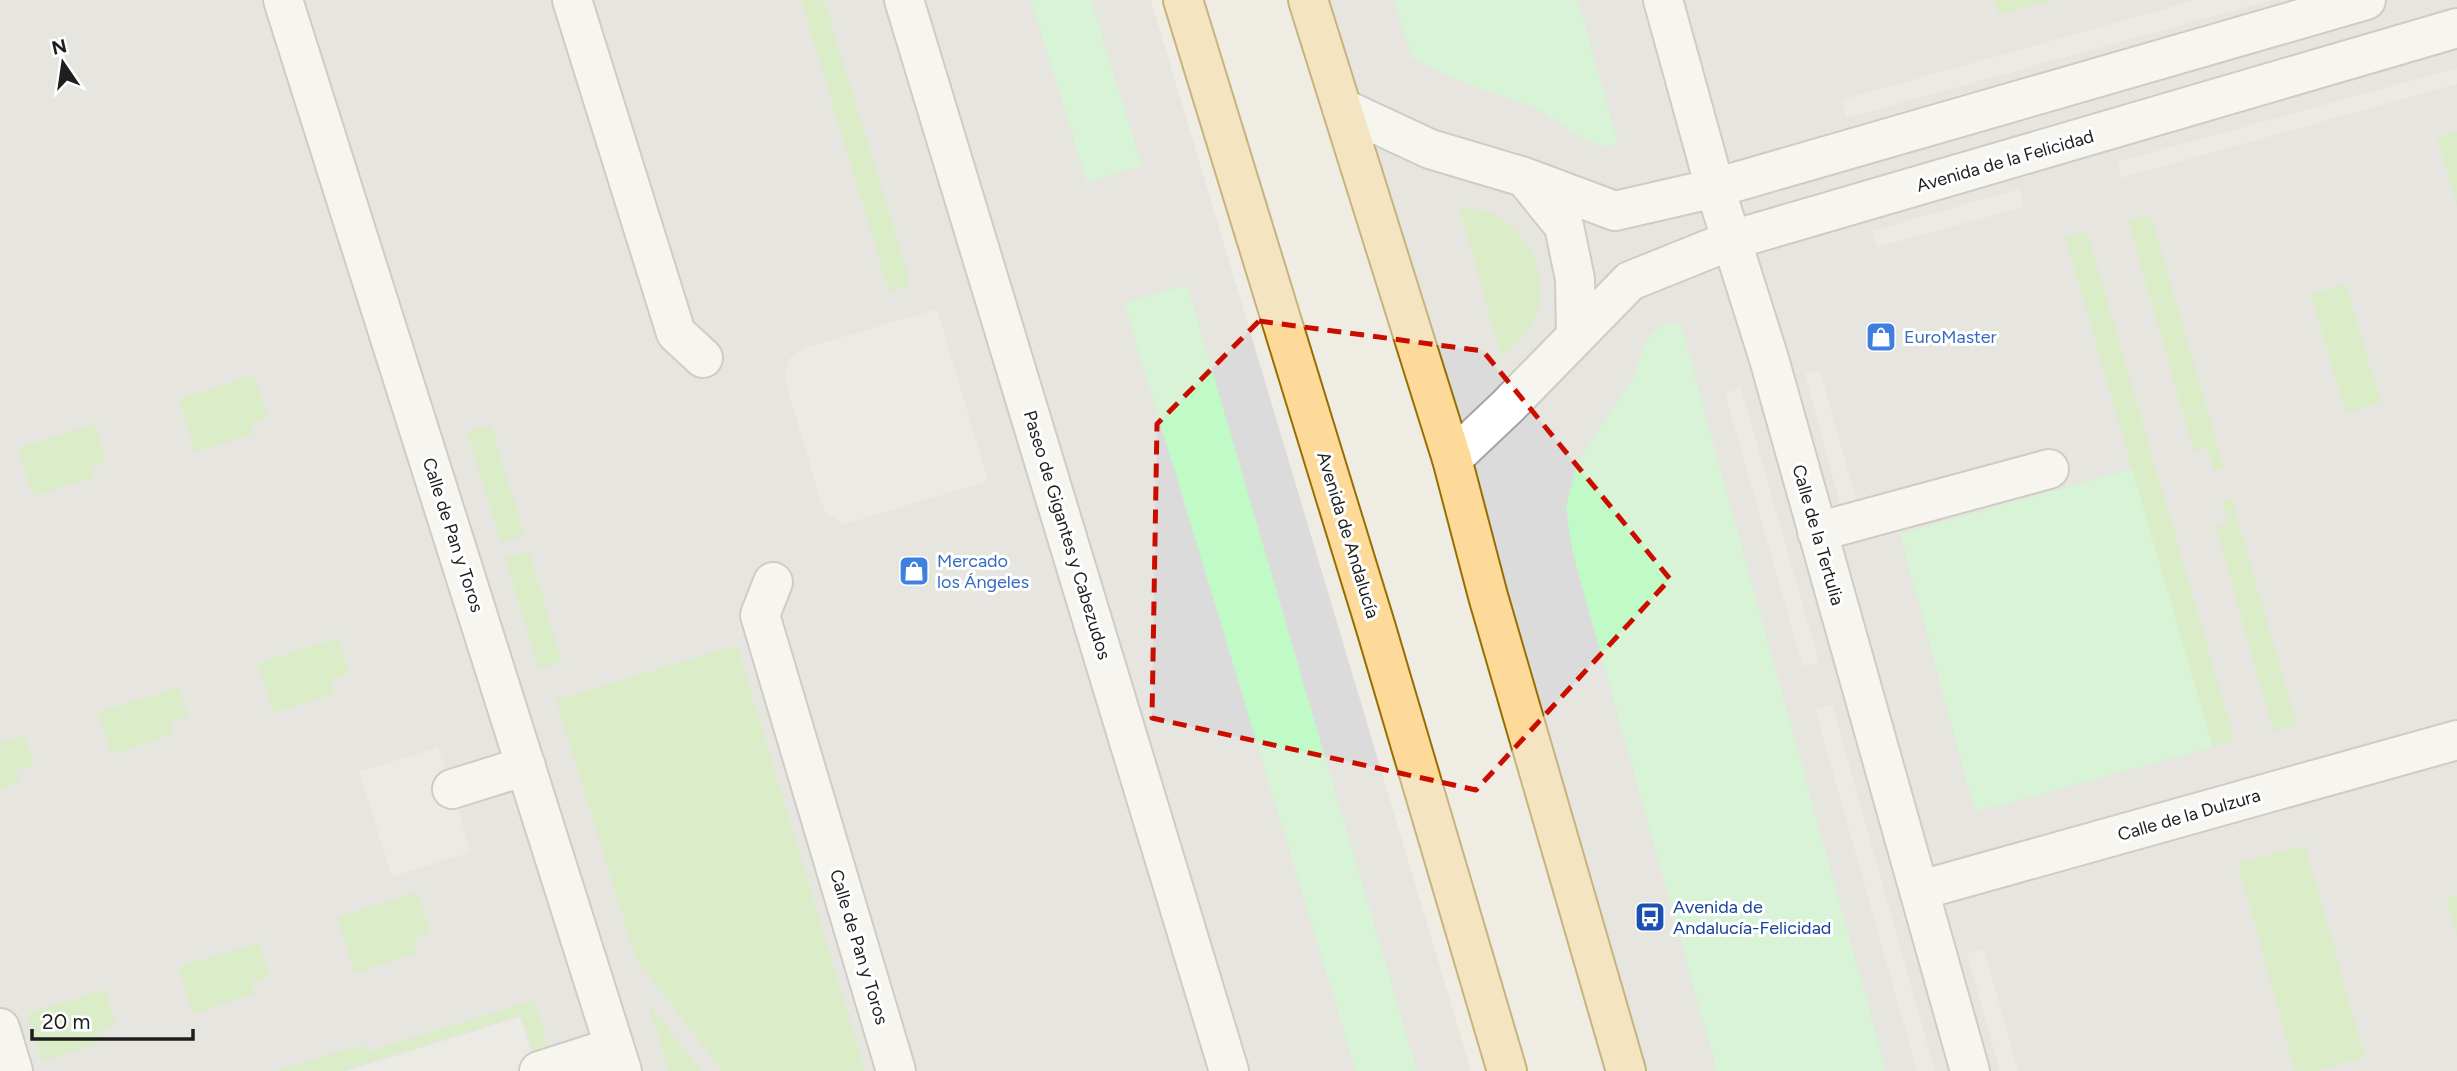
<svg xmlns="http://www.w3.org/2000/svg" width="2457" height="1071" viewBox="0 0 2457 1071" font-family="Figtree,sans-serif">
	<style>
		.residential { fill: #dcdbdb }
		.grass { fill: #c4eaa8 }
		.park { fill: #bffac7 }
		.parking { fill: #e6e6e6 }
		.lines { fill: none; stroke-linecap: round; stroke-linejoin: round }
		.minor-casing { stroke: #a5a5a5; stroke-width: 42 }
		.major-casing { stroke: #976f00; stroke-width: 42 }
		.minor { stroke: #fff; stroke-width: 38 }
		.major { stroke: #fdd99a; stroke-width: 38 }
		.marked { fill: none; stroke: #cb0d00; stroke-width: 5; stroke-dasharray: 14 9; stroke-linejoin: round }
		.labels { text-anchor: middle; stroke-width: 6; stroke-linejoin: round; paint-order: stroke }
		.street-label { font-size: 18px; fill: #1e1e1e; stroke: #fff }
		.shop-label { font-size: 18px; fill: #366cbe; stroke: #fff; text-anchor: start }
		.transit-label { font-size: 18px; fill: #164399; stroke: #fff; text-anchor: start }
	</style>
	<rect width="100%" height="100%" fill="#efece3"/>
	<path class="residential" d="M 0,0 L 1151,0 L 1471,1071 L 0,1071 Z
		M 1308,0 L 2457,0 L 2457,1071 L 1626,1071 Z"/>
	<path class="grass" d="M 801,0 L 824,0 L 907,271 L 908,281 L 906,287 L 889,292 Z
		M 1995,0 L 2053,0 L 1999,15 Z
		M 2457,131 L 2457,205 L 2437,137 Z
		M 1459,207 C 1467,208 1477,208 1485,211 C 1527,222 1552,277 1536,316 C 1529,333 1515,345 1501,356 Z
		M 2151,215 L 2224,468 L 2214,471 L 2207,448 L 2194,451 L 2128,221 Z
		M 2087,231 L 2235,741 L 2190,753 L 1900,534 L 2132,469 L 2065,237 Z
		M 2346,284 L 2381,403 L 2345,413 L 2311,294 Z
		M 254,375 L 268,418 L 251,423 L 254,434 L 195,452 L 179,399 Z
		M 95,424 L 106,460 L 91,469 L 93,478 L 33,496 L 18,448 Z
		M 491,425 L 525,535 L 501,543 L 467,432 Z
		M 2232,499 L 2297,725 L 2273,731 L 2216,527 L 2228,524 L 2222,501 Z
		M 529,551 L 562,662 L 539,669 L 505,558 Z
		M 338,638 L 349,674 L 331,680 L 335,694 L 273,713 L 257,663 Z
		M 737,645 L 865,1071 L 722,1071 L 636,959 L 556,700 Z
		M 179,687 L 188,716 L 170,722 L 174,734 L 111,754 L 98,712 Z
		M 24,735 L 34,766 L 16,771 L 19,783 L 0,789 L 0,743 Z
		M 2305,845 L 2365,1057 L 2316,1071 L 2295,1071 L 2238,863 Z
		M 418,892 L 431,934 L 413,939 L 417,953 L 355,973 L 337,917 Z
		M 2457,895 L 2457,935 L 2446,898 Z
		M 259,942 L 270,977 L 252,982 L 255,994 L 193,1014 L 178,967 Z
		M 105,989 L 116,1025 L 97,1031 L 101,1043 L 42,1061 L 27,1014 Z
		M 534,1000 L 549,1050 L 534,1054 L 521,1015 L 342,1071 L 276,1071 L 364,1044 L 367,1052 Z
		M 647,1001 L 701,1071 L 669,1071 Z"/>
	<path class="park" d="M 1031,0 L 1091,0 L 1142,166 L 1087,182 Z
		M 1394,0 L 1578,0 L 1618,143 L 1603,147 L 1574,133 L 1538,109 L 1457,80 L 1412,58 Z
		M 1187,285 L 1417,1071 L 1356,1071 L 1124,303 Z
		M 1680,322 L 1886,1071 L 1717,1071 L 1572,550 L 1566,507 L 1577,463 L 1632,380 L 1647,339 L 1661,326 Z
		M 2132,469 L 2213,747 L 1975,812 L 1900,534 Z"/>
	<path class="parking" d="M 2196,0 L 2271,0 L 1846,118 L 1841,100 Z
		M 2457,68 L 2457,84 L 2121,178 L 2117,162 Z
		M 2019,189 L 2024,207 L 1877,247 L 1872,231 Z
		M 937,309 L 988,481 L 845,524 L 826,513 L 820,498 L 784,377 L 789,359 L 805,348 Z
		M 1820,370 L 1859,510 L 1843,515 L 1805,374 Z
		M 1741,388 L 1819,662 L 1803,667 L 1725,393 Z
		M 1832,704 L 1935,1071 L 1917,1071 L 1815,709 Z
		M 438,747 L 471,852 L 392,877 L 359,772 Z
		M 1983,949 L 1984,949 L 2018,1071 L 2000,1071 L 1967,954 Z
		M 520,1017 L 537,1071 L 347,1071 Z"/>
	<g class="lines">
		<g class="minor-casing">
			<path id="minor" d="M 283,0 L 622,1071
				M 572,0 L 676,333 L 703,358
				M 904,0 L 1229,1071
				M 1663,0 L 1715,188 L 1769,359 L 1970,1071
				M 1342,108 L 1430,149 L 1524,177 L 1615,211 L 1715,188 L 2366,0
				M 1525,178 L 1564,226 L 1575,279 L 1576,335
				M 1452,459 L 1508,406 L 1630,281 L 1732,240 L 2457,28
				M 1817,532 L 2049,469
				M 773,582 L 760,615 L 896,1071
				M 452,789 L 526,766
				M 1921,890 L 2457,740
				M 0,1028 L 13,1071
				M 539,1071 L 614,1047"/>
		</g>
		<g class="major-casing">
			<path id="major" d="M 1183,0 L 1376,628 L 1507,1071
				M 1308,0 L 1452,459 L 1488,596 L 1626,1071"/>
		</g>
		<use href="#minor" class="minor"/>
		<use href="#major" class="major"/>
	</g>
	<path d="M0 0H2457V1071H0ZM 1259,321 L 1483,351 L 1670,579 L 1476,790 L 1152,718 L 1157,424 Z" fill="#efece3" fill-opacity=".55" fill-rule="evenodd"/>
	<path class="marked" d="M 1259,321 L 1483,351 L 1670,579 L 1476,790 L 1152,718 L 1157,424 Z"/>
	<defs>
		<g id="shop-square" transform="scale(1.575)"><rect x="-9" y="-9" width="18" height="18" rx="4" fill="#3f7fe0" stroke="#fff"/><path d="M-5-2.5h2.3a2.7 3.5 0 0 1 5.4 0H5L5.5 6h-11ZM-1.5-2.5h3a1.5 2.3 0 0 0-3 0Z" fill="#fff"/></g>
		<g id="bus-square" transform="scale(1.575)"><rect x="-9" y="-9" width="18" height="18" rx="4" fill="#1a4fb4" stroke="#fff"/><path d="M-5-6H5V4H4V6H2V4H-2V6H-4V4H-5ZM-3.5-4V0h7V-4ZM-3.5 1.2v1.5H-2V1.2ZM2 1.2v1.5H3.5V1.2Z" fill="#fff"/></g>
	</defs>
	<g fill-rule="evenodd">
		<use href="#shop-square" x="1881" y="337"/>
		<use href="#shop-square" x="914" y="571"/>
		<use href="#bus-square" x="1650" y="917"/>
	</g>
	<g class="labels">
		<g class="street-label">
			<text transform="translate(2005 161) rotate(-16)" y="6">Avenida de la Felicidad</text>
			<text transform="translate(453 535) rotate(72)" y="6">Calle de Pan y Toros</text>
			<text transform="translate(1067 535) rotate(73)" y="6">Paseo de Gigantes y Cabezudos</text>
			<text transform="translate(1348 535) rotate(73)" y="6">Avenida de Andalucía</text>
			<text transform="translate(1818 535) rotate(74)" y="6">Calle de la Tertulia</text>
			<text transform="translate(2189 815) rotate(-16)" y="6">Calle de la Dulzura</text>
			<text transform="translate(859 947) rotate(73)" y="6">Calle de Pan y Toros</text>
		</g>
		<g class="shop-label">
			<text x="1904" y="343">EuroMaster</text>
			<text x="937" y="567">Mercado<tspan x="937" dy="21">los Ángeles</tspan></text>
		</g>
		<g class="transit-label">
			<text x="1673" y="913">Avenida de<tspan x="1673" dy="21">Andalucía-Felicidad</tspan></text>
		</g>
	</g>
	<g transform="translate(63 63) rotate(347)" stroke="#ffffff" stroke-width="5" paint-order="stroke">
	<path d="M0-5L12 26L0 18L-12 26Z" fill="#1e1e1e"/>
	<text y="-10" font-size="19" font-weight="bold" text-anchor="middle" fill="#1e1e1e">N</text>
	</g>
	<path d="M32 1029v10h161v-10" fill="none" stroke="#1e1e1e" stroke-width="3.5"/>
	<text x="42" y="1029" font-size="21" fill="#1e1e1e" stroke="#ffffff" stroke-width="5" paint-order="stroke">20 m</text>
</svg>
